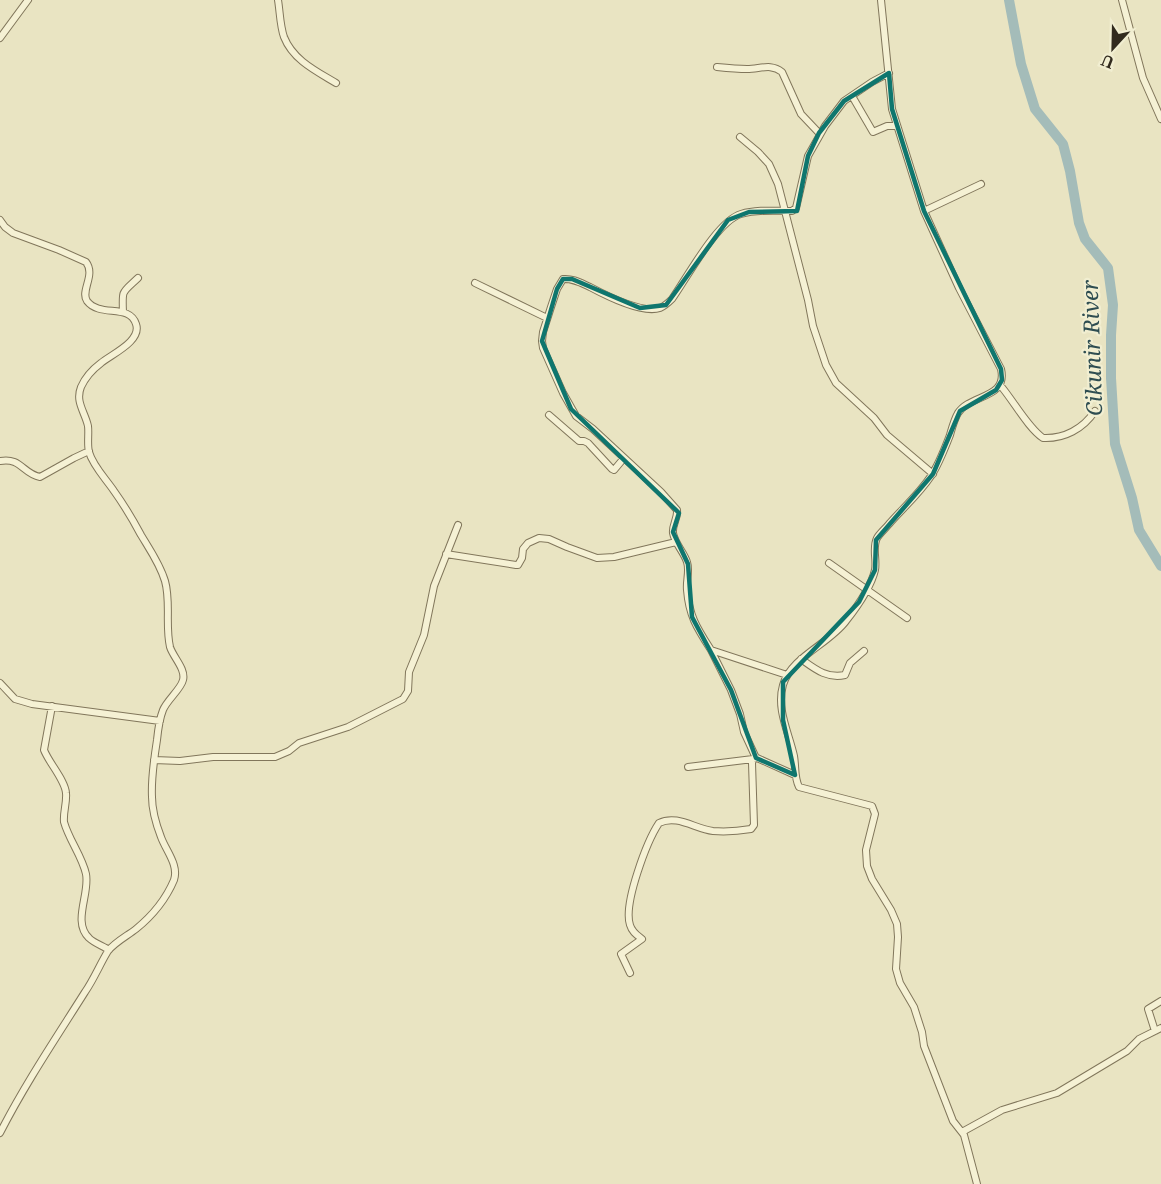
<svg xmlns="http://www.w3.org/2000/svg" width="1161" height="1184" viewBox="0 0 1161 1184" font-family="'Noto Serif',serif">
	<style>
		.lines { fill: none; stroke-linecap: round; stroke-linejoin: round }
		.river { stroke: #a4bcb9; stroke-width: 10 }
		.minor-casing { stroke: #81765b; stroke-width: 8 }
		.minor { stroke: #f5f1d4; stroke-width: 6 }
		.marked { fill: none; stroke: #0f766e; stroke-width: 4.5; stroke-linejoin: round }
		.labels { text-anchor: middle; stroke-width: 4.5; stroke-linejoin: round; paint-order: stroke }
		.water-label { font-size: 22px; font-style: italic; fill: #2e4d51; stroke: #f1eed1 }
	</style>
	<rect width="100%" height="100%" fill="#e9e4c2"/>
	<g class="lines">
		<path class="river" d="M 1009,0 L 1021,64 L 1035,109 L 1063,144 L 1070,171 L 1079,223 L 1085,239 L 1108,268 L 1113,305 L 1111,335 L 1111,378 L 1115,444 L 1132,498 L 1139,530 L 1161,566"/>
		<g class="minor-casing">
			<path id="minor" d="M 278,0 C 280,12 280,26 284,37 C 293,60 316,71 336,83
				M 881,0 L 892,109 L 924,211 L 959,288 L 1001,369 C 1008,399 970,394 958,413 C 954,420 952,428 950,435 C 945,448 939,464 931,476 C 919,494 903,508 889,524 C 885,529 880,533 877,538 C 872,548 877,559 875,570 C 871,587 857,607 846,621 C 829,644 791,657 783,685 C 776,709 789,733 794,756 C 796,767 794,777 799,787 L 872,806 L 875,814 L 866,850 L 867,866 L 872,879 L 891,910 L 897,924 L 898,937 L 896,969 L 900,983 L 914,1007 L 922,1032 L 924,1046 L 953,1121 L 964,1135 L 977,1184
				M 1122,0 L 1143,78 L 1161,119
				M 0,38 L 28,0
				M 717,67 C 727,68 737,69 747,69 C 760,69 771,63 782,72 L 801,114 L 819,133
				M 852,96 L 873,132 L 887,126 L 897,126
				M 740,137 L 758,152 L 769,164 L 778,184 L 808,300 L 813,326 L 826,365 L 836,383 L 874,418 L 887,435 L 933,474
				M 924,211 L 981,184
				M 0,220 L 5,227 L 13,233 L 59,250 L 86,262 C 96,275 80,291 87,301 C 100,318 129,303 136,324 C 142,341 112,354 101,363 C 93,369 85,378 81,387 C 75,402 85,412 88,426 C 89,434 87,444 89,452 C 93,466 106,479 114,491 C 124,505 133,520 141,535 C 150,550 160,564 165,581 C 171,602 165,625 170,647 C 173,657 186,669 183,680 C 181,689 167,700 163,710 C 159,720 158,730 157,740 C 154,759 151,778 152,797 C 152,810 156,824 161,837 C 166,851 179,865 174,880 C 166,899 152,916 136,929 C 127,936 115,942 108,951 C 100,964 94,979 85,992 C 56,1038 25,1084 0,1133
				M 475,283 L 547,318
				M 123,312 C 122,289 122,293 138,278
				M 1000,385 C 1013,400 1028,428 1043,438 C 1064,439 1083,429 1095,411
				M 549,415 L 579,441 L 584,441 L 588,443 L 612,469 L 614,470 L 624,458
				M 0,461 C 21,457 23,474 40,477 L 74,458 L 89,451
				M 446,554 L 516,565 L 518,565 L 522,558 L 523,549 L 528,543 L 539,538 L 549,539 L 567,547 L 597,558 L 614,557 L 676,542
				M 829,563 L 907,618
				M 711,650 L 731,690 L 740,714 L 744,732 L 756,758
				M 801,659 C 815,669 827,679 845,675 L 850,663 L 864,651
				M 787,675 L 711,650 C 697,628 689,616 687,590 C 686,580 690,571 687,562 C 684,552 675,544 673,533 C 672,525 678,518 677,510 L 661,492 L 593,429 L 576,416 L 563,393 L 543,348 L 542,341 L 543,332 L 551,307 L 557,289 L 563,279 C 573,278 581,283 590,287 C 607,296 642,314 660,308 C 665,306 668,303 672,299 C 687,278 717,221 741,214 C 757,209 776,211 792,211 L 796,208 L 808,156 L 825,126 L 844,101 L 872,82 L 889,73
				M 0,683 L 15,699 L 32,704 L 160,721
				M 52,706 L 44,750 C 49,763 65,780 66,793 C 67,803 63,812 64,822 C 69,840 82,856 86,874 C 90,894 72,922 89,938 C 94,943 103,946 109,950
				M 154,760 L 180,761 L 213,757 L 275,757 L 289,751 L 299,743 L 348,727 L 403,699 L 408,691 L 409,672 L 424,635 L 434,586 L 458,525
				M 688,767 L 753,759
				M 630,973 L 621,954 L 642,939 C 637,935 632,932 630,925 C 623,904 647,841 659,823 C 677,814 695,829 713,831 C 726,832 739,831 751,829 L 754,825 L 752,763 L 753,759 L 757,758 L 795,775
				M 1155,1031 L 1148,1009 L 1161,1001
				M 962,1132 L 1002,1110 L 1057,1093 L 1127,1051 L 1139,1039 L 1161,1028"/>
		</g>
		<use href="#minor" class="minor"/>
	</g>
	<path class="marked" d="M 889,73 L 892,109 L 924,211 L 1001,369 L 1002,380 L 996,390 L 960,411 L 933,474 L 876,540 L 875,570 L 859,602 L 783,682 L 783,720 L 795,775 L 756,758 L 731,690 L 692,617 L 688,564 L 673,532 L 679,513 L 571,409 L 542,341 L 557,289 L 563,279 L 572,279 L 640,308 L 666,305 L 728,220 L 749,212 L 797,211 L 808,156 L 819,133 L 844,101 Z"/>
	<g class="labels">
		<g class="water-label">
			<text transform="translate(1092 348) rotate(-92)" y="8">Cikunir River</text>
		</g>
	</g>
	<g transform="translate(1113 48) rotate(202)" stroke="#f1eed1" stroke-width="4.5" paint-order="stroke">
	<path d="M0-4.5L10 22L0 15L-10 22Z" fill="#322b1e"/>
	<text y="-9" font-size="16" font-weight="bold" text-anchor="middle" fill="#322b1e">U</text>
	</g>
</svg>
